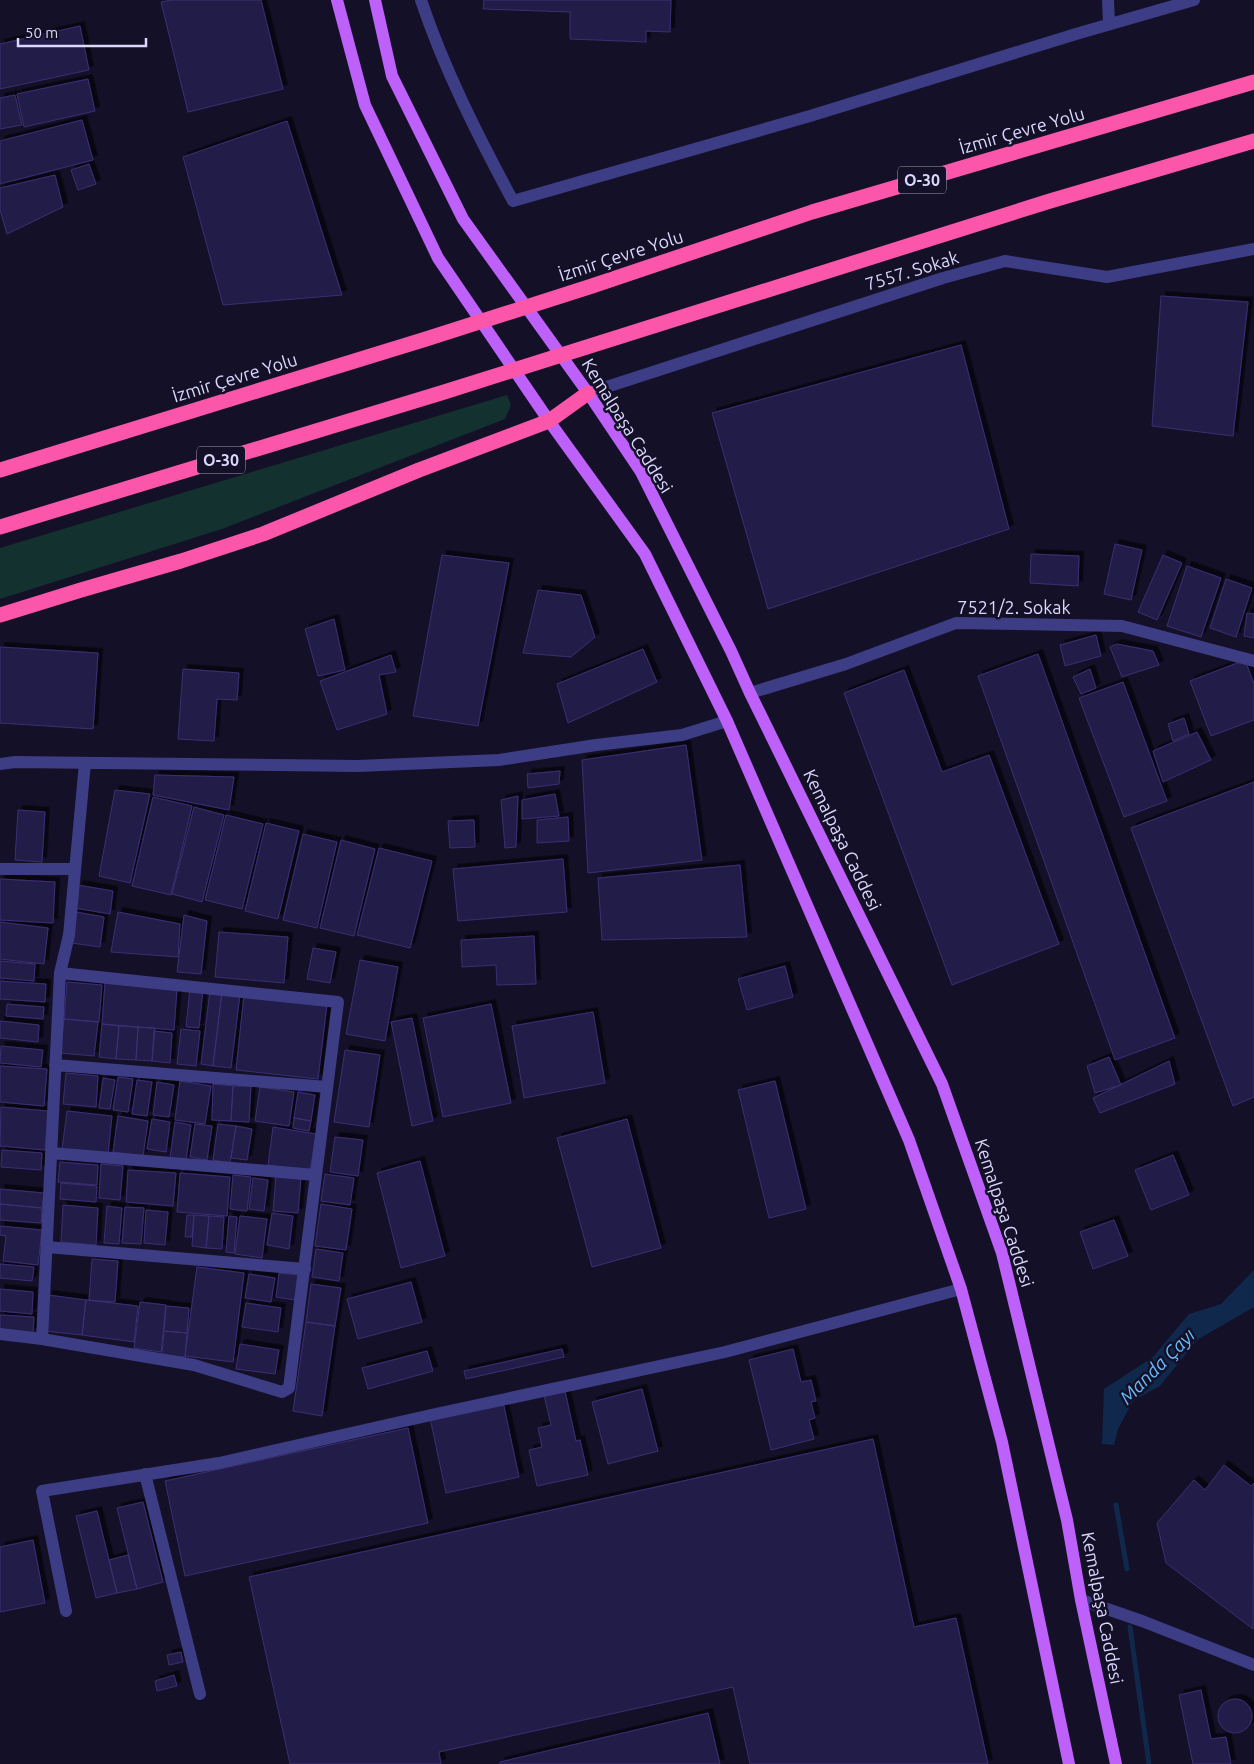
<svg xmlns="http://www.w3.org/2000/svg" width="1254" height="1764" viewBox="0 0 1254 1764" font-family="Ubuntu,sans-serif">
	<style>
		.green { fill: #13312f }
		.water { fill: #10284c }
		.lines { fill: none; stroke-linecap: round; stroke-linejoin: round }
		.stream { stroke: #10284c; stroke-width: 5 }
		.building { fill: #241d48; stroke: #3b2f73; filter: url(#shadow) }
		.street { stroke: #3d3d85; stroke-width: 12 }
		.primary { stroke: #be61fb; stroke-width: 12 }
		.highway { stroke: #fb56a9; stroke-width: 15 }
		.labels { text-anchor: middle; stroke-width: 5; stroke-linejoin: round; paint-order: stroke }
		.shield { fill: #141027; stroke: #9f9cbe; stroke-width: 1 }
		.shield-label { font-size: 16px; font-weight: bold; fill: #dbd8fe }
		.street-label { font-size: 18px; fill: #dbd8fe; stroke: #141027 }
		.water-label { font-size: 19px; font-style: italic; fill: #68bbfc; stroke: #141027 }
	</style>
	<defs>
		<filter id="shadow"><feDropShadow dx="4.5" dy="-4.5" stdDeviation="0" flood-color="#0009"/></filter>
	</defs>
	<rect width="100%" height="100%" fill="#141027"/>
	<path class="green" d="M 507,395 L 511,405 L 505,419 L 222,529 L 0,599 L 0,548 Z"/>
	<path class="water" d="M 1254,1270 L 1254,1307 L 1197,1340 L 1160,1386 L 1133,1401 L 1118,1429 L 1114,1445 L 1102,1444 L 1104,1389 L 1153,1357 L 1189,1314 L 1221,1304 Z"/>
	<g class="lines">
		<path class="stream" d="M 1116,1505 L 1127,1569
			M 1130,1627 L 1149,1764"/>
	</g>
	<path class="building" d="M 172,0 L 261,0 L 283,89 L 188,112 L 161,2 Z
		M 484,0 L 671,0 L 670,32 L 646,31 L 646,42 L 570,39 L 570,12 L 483,9 Z
		M 80,26 L 89,70 L 0,89 L 0,44 Z
		M 88,79 L 95,111 L 24,127 L 17,94 Z
		M 15,95 L 22,125 L 0,129 L 0,98 Z
		M 82,120 L 93,160 L 0,184 L 0,141 Z
		M 287,121 L 342,295 L 223,305 L 183,157 Z
		M 89,164 L 96,184 L 78,190 L 71,170 Z
		M 55,175 L 63,207 L 7,234 L 0,210 L 0,188 Z
		M 1161,296 L 1248,302 L 1233,436 L 1152,426 Z
		M 961,345 L 1009,529 L 768,609 L 712,413 Z
		M 1115,544 L 1142,550 L 1131,600 L 1104,594 Z
		M 1031,554 L 1079,556 L 1078,586 L 1030,583 Z
		M 442,555 L 509,563 L 478,726 L 413,716 Z
		M 1163,555 L 1182,563 L 1157,620 L 1138,612 Z
		M 1187,566 L 1221,578 L 1201,637 L 1167,626 Z
		M 1226,579 L 1252,588 L 1236,637 L 1210,628 Z
		M 538,590 L 581,595 L 595,637 L 571,657 L 523,653 Z
		M 1247,613 L 1254,614 L 1254,638 L 1244,636 Z
		M 334,619 L 345,670 L 318,676 L 305,629 Z
		M 1096,635 L 1101,656 L 1065,666 L 1060,645 Z
		M 1117,644 L 1153,651 L 1159,665 L 1122,677 L 1110,647 Z
		M 0,647 L 98,653 L 93,729 L 0,723 Z
		M 643,649 L 657,682 L 568,723 L 557,684 Z
		M 1038,654 L 1175,1038 L 1115,1060 L 978,676 Z
		M 391,655 L 396,672 L 379,675 L 387,714 L 337,730 L 320,681 Z
		M 1245,660 L 1254,684 L 1254,720 L 1211,736 L 1190,681 Z
		M 183,669 L 239,673 L 237,700 L 217,699 L 214,741 L 178,739 Z
		M 1090,669 L 1096,688 L 1081,694 L 1073,677 Z
		M 904,670 L 942,772 L 989,755 L 1059,944 L 952,985 L 844,693 Z
		M 1123,682 L 1167,801 L 1124,817 L 1079,698 Z
		M 1184,718 L 1189,734 L 1173,741 L 1168,724 Z
		M 1197,732 L 1211,760 L 1163,782 L 1153,751 Z
		M 686,745 L 702,860 L 588,873 L 582,760 Z
		M 560,771 L 559,784 L 528,788 L 527,774 Z
		M 155,775 L 234,777 L 229,810 L 153,795 Z
		M 1254,782 L 1254,1097 L 1233,1106 L 1131,828 Z
		M 115,790 L 150,794 L 130,883 L 99,876 Z
		M 555,794 L 559,816 L 522,819 L 522,800 Z
		M 518,796 L 516,847 L 505,848 L 501,800 Z
		M 153,797 L 192,806 L 171,895 L 132,886 Z
		M 194,807 L 224,815 L 202,902 L 172,894 Z
		M 18,810 L 45,812 L 42,862 L 15,860 Z
		M 226,815 L 263,824 L 242,909 L 205,900 Z
		M 568,817 L 569,841 L 537,843 L 537,820 Z
		M 474,820 L 475,847 L 450,848 L 448,821 Z
		M 266,823 L 299,831 L 278,919 L 245,911 Z
		M 303,834 L 337,842 L 317,928 L 283,920 Z
		M 341,840 L 375,849 L 354,936 L 320,928 Z
		M 379,848 L 432,861 L 410,948 L 357,935 Z
		M 563,859 L 567,912 L 458,921 L 453,869 Z
		M 740,865 L 747,937 L 602,940 L 598,878 Z
		M 0,879 L 55,882 L 53,923 L 0,920 Z
		M 78,885 L 113,891 L 110,914 L 75,908 Z
		M 76,912 L 104,917 L 100,947 L 72,943 Z
		M 118,912 L 180,924 L 178,957 L 111,952 Z
		M 184,915 L 207,921 L 201,974 L 177,972 Z
		M 0,922 L 48,928 L 44,964 L 0,959 Z
		M 219,932 L 288,937 L 284,983 L 215,977 Z
		M 534,936 L 536,984 L 497,985 L 496,965 L 462,967 L 461,940 Z
		M 313,948 L 336,952 L 330,983 L 307,979 Z
		M 360,960 L 398,967 L 385,1041 L 346,1034 Z
		M 0,961 L 35,964 L 34,981 L 0,978 Z
		M 785,966 L 793,997 L 747,1010 L 738,979 Z
		M 0,981 L 46,984 L 45,1002 L 0,999 Z
		M 67,982 L 102,985 L 99,1022 L 64,1019 Z
		M 105,983 L 177,989 L 174,1030 L 102,1024 Z
		M 190,988 L 203,990 L 199,1028 L 186,1027 Z
		M 210,991 L 222,992 L 213,1066 L 201,1064 Z
		M 222,992 L 240,994 L 231,1068 L 213,1066 Z
		M 244,995 L 327,1004 L 318,1079 L 236,1070 Z
		M 7,1004 L 44,1007 L 43,1019 L 6,1016 Z
		M 491,1004 L 511,1103 L 443,1117 L 423,1018 Z
		M 593,1012 L 605,1083 L 524,1098 L 512,1026 Z
		M 412,1018 L 433,1121 L 412,1126 L 391,1022 Z
		M 64,1019 L 98,1022 L 94,1056 L 60,1053 Z
		M 0,1021 L 39,1025 L 38,1042 L 0,1038 Z
		M 102,1024 L 119,1026 L 116,1059 L 99,1057 Z
		M 119,1026 L 138,1027 L 136,1060 L 116,1059 Z
		M 138,1027 L 155,1028 L 152,1061 L 136,1060 Z
		M 181,1029 L 200,1031 L 196,1066 L 177,1064 Z
		M 154,1031 L 172,1033 L 170,1063 L 152,1061 Z
		M 1,1046 L 43,1050 L 41,1067 L 0,1063 Z
		M 345,1050 L 380,1055 L 369,1127 L 334,1122 Z
		M 1109,1057 L 1121,1085 L 1095,1093 L 1087,1066 Z
		M 1169,1061 L 1175,1084 L 1100,1113 L 1093,1098 Z
		M 0,1066 L 47,1069 L 44,1106 L 0,1102 Z
		M 66,1073 L 98,1076 L 96,1107 L 63,1104 Z
		M 118,1077 L 133,1079 L 128,1112 L 113,1110 Z
		M 103,1078 L 115,1080 L 110,1109 L 99,1108 Z
		M 137,1080 L 152,1082 L 147,1116 L 132,1114 Z
		M 180,1081 L 211,1086 L 205,1124 L 175,1120 Z
		M 775,1081 L 806,1209 L 769,1218 L 738,1090 Z
		M 157,1082 L 174,1085 L 169,1117 L 153,1115 Z
		M 213,1084 L 233,1086 L 231,1121 L 212,1120 Z
		M 233,1086 L 251,1086 L 249,1122 L 231,1121 Z
		M 260,1087 L 294,1092 L 289,1126 L 255,1121 Z
		M 298,1092 L 315,1095 L 311,1121 L 294,1118 Z
		M 1,1107 L 48,1111 L 45,1150 L 0,1146 Z
		M 67,1111 L 112,1116 L 108,1154 L 62,1149 Z
		M 118,1116 L 148,1121 L 143,1156 L 113,1152 Z
		M 294,1118 L 311,1121 L 309,1131 L 293,1128 Z
		M 152,1119 L 170,1122 L 166,1152 L 147,1149 Z
		M 627,1119 L 661,1248 L 592,1267 L 557,1138 Z
		M 175,1122 L 191,1125 L 186,1160 L 170,1158 Z
		M 195,1124 L 212,1126 L 207,1160 L 190,1157 Z
		M 218,1124 L 236,1126 L 230,1163 L 213,1160 Z
		M 236,1126 L 252,1129 L 247,1160 L 231,1158 Z
		M 273,1127 L 316,1134 L 310,1171 L 268,1165 Z
		M 335,1137 L 363,1140 L 358,1176 L 330,1172 Z
		M 2,1150 L 42,1153 L 41,1170 L 1,1167 Z
		M 1173,1155 L 1189,1195 L 1151,1210 L 1135,1170 Z
		M 420,1161 L 445,1256 L 401,1268 L 377,1173 Z
		M 60,1162 L 98,1165 L 97,1185 L 58,1182 Z
		M 101,1164 L 123,1166 L 120,1200 L 99,1198 Z
		M 128,1170 L 176,1173 L 173,1206 L 126,1202 Z
		M 180,1173 L 230,1177 L 227,1216 L 177,1212 Z
		M 325,1174 L 354,1178 L 350,1205 L 321,1201 Z
		M 233,1175 L 251,1177 L 247,1211 L 230,1209 Z
		M 276,1176 L 301,1178 L 298,1213 L 273,1211 Z
		M 253,1178 L 268,1180 L 264,1211 L 249,1209 Z
		M 61,1183 L 97,1186 L 96,1202 L 60,1199 Z
		M 0,1189 L 44,1193 L 42,1208 L 0,1204 Z
		M 0,1204 L 42,1208 L 41,1223 L 0,1220 Z
		M 321,1204 L 352,1209 L 346,1250 L 315,1246 Z
		M 63,1205 L 98,1208 L 96,1245 L 61,1242 Z
		M 107,1206 L 122,1208 L 119,1244 L 104,1243 Z
		M 125,1207 L 144,1208 L 141,1244 L 122,1243 Z
		M 146,1210 L 168,1212 L 165,1245 L 144,1243 Z
		M 272,1213 L 293,1216 L 289,1249 L 267,1245 Z
		M 187,1215 L 194,1215 L 192,1237 L 185,1237 Z
		M 194,1215 L 209,1216 L 206,1248 L 192,1246 Z
		M 209,1216 L 224,1217 L 222,1249 L 206,1248 Z
		M 229,1216 L 237,1217 L 234,1253 L 226,1252 Z
		M 240,1216 L 267,1219 L 262,1258 L 235,1254 Z
		M 1114,1220 L 1128,1256 L 1093,1269 L 1080,1232 Z
		M 0,1226 L 42,1230 L 38,1265 L 3,1261 L 6,1236 L 0,1235 Z
		M 316,1249 L 343,1253 L 339,1281 L 312,1277 Z
		M 92,1259 L 118,1261 L 115,1302 L 89,1300 Z
		M 0,1264 L 34,1267 L 32,1281 L 0,1278 Z
		M 197,1267 L 244,1273 L 233,1362 L 185,1356 Z
		M 279,1273 L 298,1275 L 295,1300 L 276,1297 Z
		M 249,1274 L 275,1278 L 271,1302 L 245,1298 Z
		M 411,1282 L 422,1322 L 358,1339 L 347,1299 Z
		M 311,1284 L 341,1288 L 335,1326 L 306,1322 Z
		M 0,1289 L 33,1292 L 32,1314 L 0,1311 Z
		M 48,1295 L 86,1300 L 82,1335 L 44,1331 Z
		M 86,1300 L 138,1306 L 134,1342 L 82,1335 Z
		M 140,1302 L 166,1305 L 161,1352 L 134,1348 Z
		M 246,1303 L 281,1308 L 278,1332 L 242,1327 Z
		M 166,1306 L 189,1308 L 187,1333 L 164,1331 Z
		M 0,1315 L 34,1317 L 33,1333 L 0,1330 Z
		M 306,1322 L 335,1326 L 322,1416 L 293,1411 Z
		M 164,1331 L 187,1333 L 185,1357 L 162,1355 Z
		M 240,1344 L 279,1350 L 275,1374 L 236,1369 Z
		M 562,1349 L 564,1357 L 466,1379 L 464,1371 Z
		M 793,1349 L 801,1382 L 811,1380 L 816,1401 L 811,1402 L 815,1418 L 809,1420 L 814,1439 L 771,1450 L 749,1360 Z
		M 427,1351 L 433,1371 L 368,1389 L 362,1368 Z
		M 642,1389 L 658,1451 L 608,1464 L 592,1402 Z
		M 565,1391 L 576,1441 L 580,1440 L 588,1475 L 537,1486 L 529,1450 L 542,1447 L 538,1428 L 551,1425 L 544,1395 Z
		M 503,1402 L 519,1477 L 446,1493 L 430,1418 Z
		M 408,1428 L 428,1523 L 185,1576 L 165,1481 Z
		M 873,1439 L 914,1627 L 956,1618 L 988,1764 L 750,1764 L 733,1687 L 439,1752 L 441,1764 L 290,1764 L 249,1577 Z
		M 1224,1465 L 1251,1486 L 1254,1483 L 1253,1629 L 1166,1563 L 1157,1523 L 1194,1480 L 1205,1490 Z
		M 143,1502 L 163,1582 L 137,1589 L 117,1508 Z
		M 97,1511 L 117,1593 L 96,1598 L 76,1516 Z
		M 33,1540 L 45,1603 L 0,1612 L 0,1547 Z
		M 128,1555 L 137,1589 L 117,1593 L 109,1560 Z
		M 181,1652 L 183,1662 L 169,1665 L 167,1655 Z
		M 174,1675 L 177,1686 L 157,1691 L 155,1681 Z
		M 1201,1690 L 1211,1739 L 1226,1737 L 1231,1764 L 1193,1764 L 1179,1695 Z
		M1218 1716a17 17 0 1 1 34 0a17 17 0 1 1-34 0Z
		M 708,1713 L 720,1764 L 500,1764 L 500,1762 Z"/>
	<g class="lines">
		<path class="street" d="M 421,0 C 444,69 479,138 513,201 L 810,116 L 1076,34 L 1194,0
			M 1108,0 L 1109,24
			M 588,393 L 943,278 L 1005,261 L 1107,277 L 1254,249
			M 750,693 L 846,664 L 956,623 L 1122,626 L 1254,661
			M 0,764 L 15,762 L 358,766 L 499,760 L 596,745 L 682,735 L 727,721
			M 0,869 L 75,869
			M 55,1065 L 327,1087
			M 51,1153 L 316,1175
			M 47,1247 L 305,1269
			M 0,1334 L 42,1339 L 194,1365 L 282,1392 L 289,1388 L 338,1002 L 60,973
			M 42,1339 L 60,973 L 69,935 L 85,763
			M 145,1474 L 200,1694
			M 1081,1600 L 1142,1621 L 1254,1665
			M 66,1611 L 42,1491 L 219,1463 L 431,1415 L 725,1352 L 961,1289"/>
		<path class="primary" d="M 337,0 L 365,105 L 438,258 L 549,421 L 645,554 L 727,721 L 909,1140 L 961,1289 L 1002,1442 L 1069,1764
			M 375,0 L 392,76 L 463,219 L 588,393 L 641,472 L 731,651 L 750,693 L 942,1084 L 1002,1253 L 1067,1520 L 1081,1600 L 1116,1764"/>
		<path class="highway" d="M 0,470 L 426,339 L 592,286 L 812,212 L 1254,82
			M 0,527 L 441,393 L 1050,201 L 1254,141
			M 0,615 L 81,590 L 181,561 L 263,534 L 419,470 L 549,421 L 588,393"/>
	</g>
	<g class="labels">
		<g class="shield">
			<rect x="898" y="166.5" width="48" height="27" rx="4"/>
			<rect x="197" y="446.5" width="48" height="27" rx="4"/>
		</g>
		<g class="shield-label">
			<text x="922" y="186">O-30</text>
			<text x="221" y="466">O-30</text>
		</g>
		<g class="street-label">
			<text transform="translate(1022 131) rotate(-16)" y="6">İzmir Çevre Yolu</text>
			<text transform="translate(621 256) rotate(-18)" y="6">İzmir Çevre Yolu</text>
			<text transform="translate(912 271) rotate(-17)" y="6">7557. Sokak</text>
			<text transform="translate(235 378) rotate(-17)" y="6">İzmir Çevre Yolu</text>
			<text transform="translate(627 426) rotate(58)" y="6">Kemalpaşa Caddesi</text>
			<text x="1014" y="614">7521/2. Sokak</text>
			<text transform="translate(842 840) rotate(64)" y="6">Kemalpaşa Caddesi</text>
			<text transform="translate(1004 1213) rotate(72)" y="6">Kemalpaşa Caddesi</text>
			<text transform="translate(1102 1608) rotate(79)" y="6">Kemalpaşa Caddesi</text>
		</g>
		<g class="water-label">
			<text transform="translate(1157 1366) rotate(-45)" y="7">Manda Çayı</text>
		</g>
	</g>
	<path d="M18 38v8h128v-8" fill="none" stroke="#dbd8fe" stroke-width="2.5"/>
	<text x="25" y="38" font-size="15" fill="#dbd8fe" stroke="#141027" stroke-width="4" paint-order="stroke">50 m</text>
</svg>
